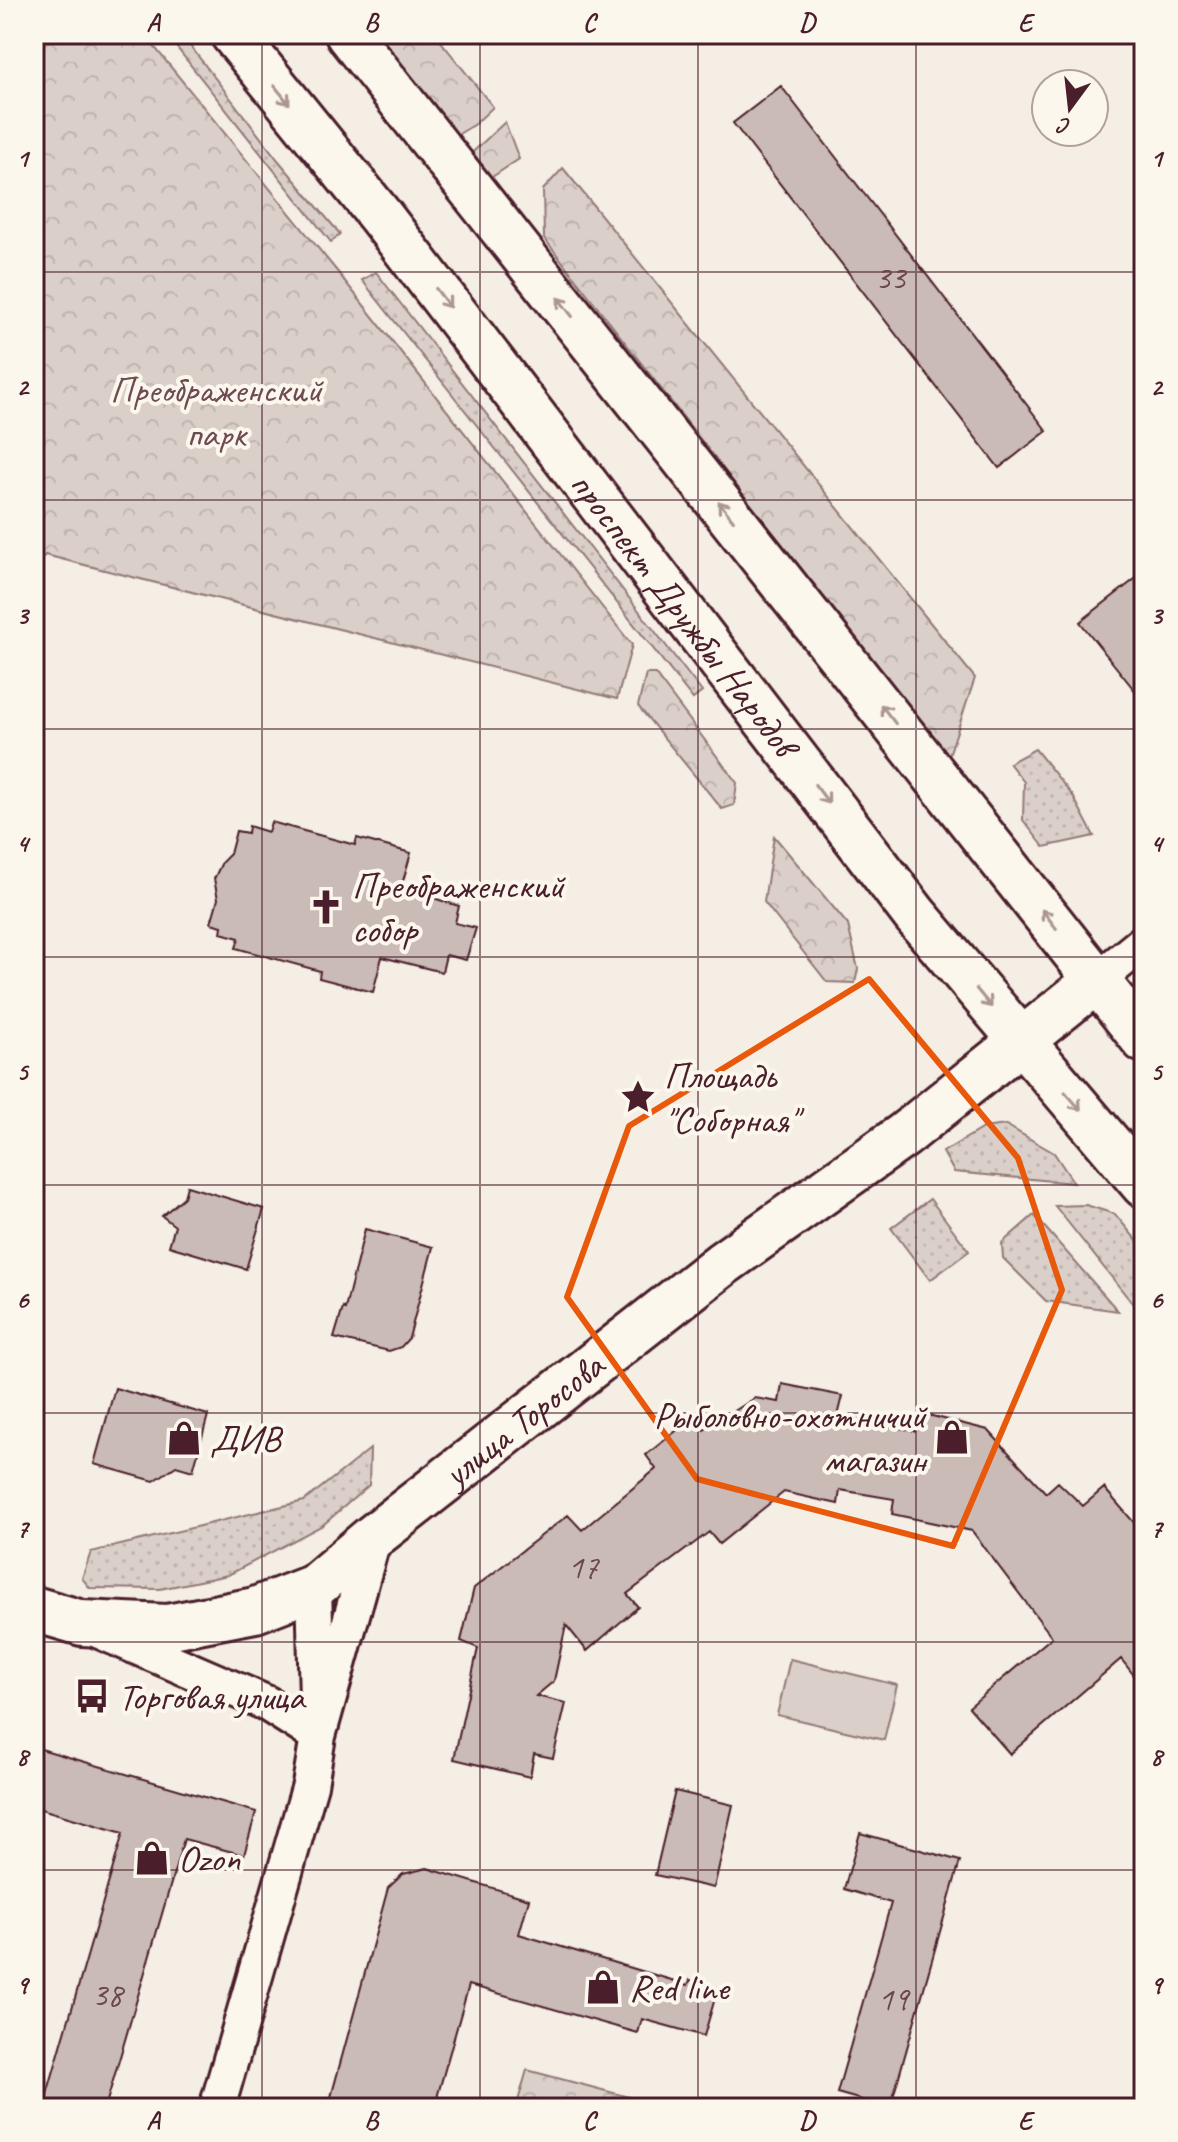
<svg xmlns="http://www.w3.org/2000/svg" width="1178" height="2142" viewBox="0 0 1178 2142" font-family="Caveat,sans-serif">
	<style>
		.grass { fill: url(#grass-dots); stroke: #92787a; stroke-width: 2 }
		.forest { fill: url(#forest-crowns); stroke: #92787a; stroke-width: 2 }
		.garden { fill: #dbd0c9; stroke: #92787a; stroke-width: 2 }
		.building { fill: #cabbb6; stroke: #4a1f2b; stroke-width: 2 }
		.lines { fill: none; stroke-linecap: round; stroke-linejoin: round }
		.street-casing { stroke: #4a1f2b; stroke-width: 40 }
		.secondary-casing { stroke: #4a1f2b; stroke-width: 50 }
		.primary-casing { stroke: #4a1f2b; stroke-width: 50 }
		.street { stroke: #fbf7ec; stroke-width: 34 }
		.secondary { stroke: #fbf7ec; stroke-width: 44 }
		.primary { stroke: #fbf7ec; stroke-width: 44 }
		.oneway { stroke: #ab9695 }
		.marked { fill: none; stroke: #e8590c; stroke-width: 6; stroke-linejoin: round }
		.grid { fill: none; stroke: #4a1f2b; stroke-width: 2; stroke-opacity: 0.55 }
		.labels { text-anchor: middle; stroke-width: 8; stroke-linejoin: round; paint-order: stroke }
		.number-label { font-size: 34px; fill: #6a464e }
		.park-label { font-size: 38px; fill: #6e4b52; stroke: #fbf7ec }
		.street-label { font-size: 38px; fill: #4a1f2b; stroke: #fbf7ec }
		.poi-label { font-size: 38px; fill: #4a1f2b; stroke: #fbf7ec; text-anchor: start }
		.neatline { fill: none; stroke: #4a1f2b; stroke-width: 3 }
		.grid-label { font-size: 26px; text-anchor: middle; font-weight: bold; fill: #4a1f2b }
	</style>
	<defs>
		<pattern id="grass-dots" width="8" height="8" patternUnits="userSpaceOnUse" patternTransform="scale(2)"><rect width="8" height="8" fill="#dbd0c9"/><path d="M2 2h.1M6 6h.1" fill="none" stroke="#bdb2ad" stroke-width="1.8" stroke-linecap="round"/></pattern>
		<pattern id="forest-crowns" width="20" height="18" patternUnits="userSpaceOnUse" patternTransform="scale(2)"><rect width="20" height="18" fill="#dbd0c9"/><path d="M2 6a3 3 0 1 1 6 0M12 15a3 3 0 1 1 6 0" fill="none" stroke="#bdb2ad"/></pattern>
	</defs>
	<rect width="100%" height="100%" fill="#f4eee4"/>
	<filter id="ink" filterUnits="userSpaceOnUse"><feTurbulence type="fractalNoise" baseFrequency=".0125" numOctaves="2"/><feDisplacementMap in="SourceGraphic" scale="16" xChannelSelector="R" yChannelSelector="G"/><feConvolveMatrix kernelMatrix="1 2 1 2 8 2 1 2 1" color-interpolation-filters="sRGB"/></filter>
	<g filter="url(#ink)">
		<path class="grass" d="M 166,34 L 181,34 L 278,160 L 340,234 L 331,242 Z
			M 376,272 L 702,692 L 693,699 L 362,280 Z
			M 1035,749 L 1073,796 L 1094,836 L 1044,847 L 1023,820 L 1024,782 L 1009,763 Z
			M 1006,1125 L 1054,1153 L 1074,1183 L 954,1172 L 943,1152 L 983,1128 Z
			M 930,1199 L 969,1251 L 930,1280 L 891,1228 Z
			M 1086,1205 L 1115,1214 L 1144,1249 L 1144,1318 L 1055,1206 Z
			M 1034,1215 L 1118,1311 L 1046,1301 L 1003,1258 L 1002,1243 Z
			M 370,1449 L 369,1485 L 323,1525 L 228,1575 L 160,1589 L 90,1588 L 82,1578 L 91,1552 L 304,1501 Z"/>
		<path class="forest" d="M 34,34 L 144,34 L 340,275 L 632,645 L 617,699 L 45,555 L 34,570 Z
			M 371,34 L 435,34 L 493,107 L 475,124 L 454,137 Z
			M 505,122 L 519,159 L 480,185 L 462,162 Z
			M 563,168 L 975,678 L 948,758 L 544,238 L 543,190 Z
			M 646,674 L 655,674 L 737,783 L 734,805 L 722,809 L 638,706 Z
			M 774,836 L 848,925 L 858,969 L 855,983 L 827,982 L 764,902 Z
			M 527,2070 L 640,2100 L 638,2108 L 516,2108 Z"/>
		<path class="garden" d="M 790,1659 L 897,1685 L 884,1740 L 777,1715 Z"/>
		<path class="building" d="M 781,86 L 1047,431 L 999,468 L 733,123 Z
			M 1144,572 L 1144,702 L 1080,622 Z
			M 271,822 L 355,845 L 357,838 L 411,853 L 401,888 L 459,906 L 455,923 L 476,928 L 466,960 L 446,955 L 442,972 L 382,957 L 373,992 L 319,978 L 320,971 L 236,948 L 239,938 L 221,933 L 222,926 L 211,923 L 218,899 L 214,879 L 222,862 L 230,854 L 236,831 L 248,833 L 249,826 L 268,832 Z
			M 187,1186 L 264,1209 L 246,1269 L 169,1246 L 175,1226 L 162,1216 L 184,1197 Z
			M 365,1229 L 433,1247 L 409,1338 L 401,1347 L 389,1351 L 334,1338 L 343,1308 L 345,1309 Z
			M 782,1384 L 843,1396 L 838,1416 L 915,1431 L 920,1413 L 988,1430 L 1046,1493 L 1058,1482 L 1083,1506 L 1104,1488 L 1144,1534 L 1144,1688 L 1121,1659 L 1010,1754 L 969,1707 L 1052,1637 L 972,1531 L 892,1514 L 894,1499 L 840,1490 L 838,1504 L 784,1492 L 719,1544 L 709,1532 L 627,1594 L 638,1607 L 587,1651 L 566,1625 L 554,1681 L 536,1696 L 566,1703 L 553,1758 L 534,1754 L 530,1777 L 454,1759 L 478,1648 L 461,1641 L 474,1588 L 568,1515 L 582,1530 L 656,1469 L 646,1455 L 695,1416 L 704,1430 L 755,1398 L 779,1402 Z
			M 115,1388 L 208,1415 L 193,1471 L 176,1466 L 154,1481 L 94,1464 Z
			M 34,1747 L 256,1812 L 244,1855 L 184,1839 L 105,2108 L 43,2108 L 123,1833 L 34,1807 Z
			M 675,1791 L 733,1805 L 714,1888 L 655,1875 Z
			M 860,1833 L 960,1861 L 890,2108 L 837,2093 L 891,1903 L 844,1889 Z
			M 427,1868 L 529,1899 L 519,1934 L 688,1985 L 690,1980 L 718,1988 L 704,2036 L 642,2019 L 638,2033 L 469,1985 L 434,2108 L 328,2108 L 388,1888 L 403,1874 Z"/>
		<g class="lines">
			<g class="street-casing">
				<path id="street" d="M 1096,981 L 1144,942
					M 314,1587 L 317,1699
					M 95,1629 L 266,1703 L 318,1736
					M 217,2108 L 310,1785 L 318,1736 L 374,1536"/>
			</g>
			<g class="secondary-casing">
				<g id="secondary">
					<path id="s1" d="M 34,1609 L 82,1623 L 167,1627 L 255,1610 L 314,1587 L 374,1536 L 722,1264 L 904,1135 L 1096,981"/>
				</g>
			</g>
			<g class="primary-casing">
				<g id="primary">
					<path id="s2" d="M 233,34 L 381,217 L 915,915 L 1144,1185"/>
					<path d="M 348,34 L 1144,1040"/>
				</g>
			</g>
			<use href="#street" class="street"/>
			<use href="#secondary" class="secondary"/>
			<use href="#primary" class="primary"/>
		</g>
		<defs><path id="oneway-shaft" d="M-6 0H5M1.5-3L5.5 0L1.5 3" fill="none" stroke-width="1.6" stroke-linecap="round" stroke-linejoin="round" transform="scale(2)"/></defs>
		<g class="oneway">
			<use href="#oneway-shaft" transform="translate(282 95) rotate(51)"/>
			<use href="#oneway-shaft" transform="translate(443 298) rotate(53)"/>
			<use href="#oneway-shaft" transform="translate(565 307) rotate(-128)"/>
			<use href="#oneway-shaft" transform="translate(726 511) rotate(-128)"/>
			<use href="#oneway-shaft" transform="translate(888 714) rotate(-128)"/>
			<use href="#oneway-shaft" transform="translate(822 794) rotate(53)"/>
			<use href="#oneway-shaft" transform="translate(1049 919) rotate(-127)"/>
			<use href="#oneway-shaft" transform="translate(984 998) rotate(50)"/>
			<use href="#oneway-shaft" transform="translate(1073 1101) rotate(49)"/>
		</g>
	</g>
	<path class="marked" d="M 869,979 L 1018,1158 L 1062,1290 L 953,1546 L 697,1479 L 567,1297 L 629,1126 Z"/>
	<path class="grid" d="M 262,34 L 262,2108M 480,34 L 480,2108M 698,34 L 698,2108M 916,34 L 916,2108M 34,272 L 1144,272M 34,500 L 1144,500M 34,729 L 1144,729M 34,957 L 1144,957M 34,1185 L 1144,1185M 34,1413 L 1144,1413M 34,1642 L 1144,1642M 34,1870 L 1144,1870"/>
	<defs>
		<g id="church-bare" transform="scale(2.76)"><path d="M-1.2-6h2.4v3.5h3.3v2.4h-3.3V6h-2.4V-.1h-3.3v-2.4h3.3Z" fill="#4a1f2b" stroke="#fbf7ec" stroke-width="2.5" paint-order="stroke"/></g>
		<g id="sight-bare" transform="scale(2.76)"><path d="M0-6L1.8-2.2L6-1.7L2.9 1.2L3.7 5.4L0 3.3L-3.7 5.4L-2.9 1.2L-6-1.7L-1.8-2.2Z" fill="#4a1f2b" stroke="#fbf7ec" stroke-width="2.5" paint-order="stroke"/></g>
		<g id="shop-bare" transform="scale(2.76)"><path d="M-5-2.5h2.3a2.7 3.5 0 0 1 5.4 0H5L5.5 6h-11ZM-1.5-2.5h3a1.5 2.3 0 0 0-3 0Z" fill="#4a1f2b" stroke="#fbf7ec" stroke-width="2.5" paint-order="stroke"/></g>
		<g id="bus-bare" transform="scale(2.76)"><path d="M-5-6H5V4H4V6H2V4H-2V6H-4V4H-5ZM-3.5-4V0h7V-4ZM-3.5 1.2v1.5H-2V1.2ZM2 1.2v1.5H3.5V1.2Z" fill="#4a1f2b" stroke="#fbf7ec" stroke-width="2.5" paint-order="stroke"/></g>
	</defs>
	<g fill-rule="evenodd">
		<use href="#church-bare" x="326" y="907"/>
		<use href="#sight-bare" x="638" y="1097"/>
		<use href="#shop-bare" x="952" y="1437"/>
		<use href="#shop-bare" x="184" y="1438"/>
		<use href="#bus-bare" x="92" y="1696"/>
		<use href="#shop-bare" x="152" y="1858"/>
		<use href="#shop-bare" x="603" y="1987"/>
	</g>
	<g class="labels">
		<g class="number-label">
			<text x="890" y="289">33</text>
			<text x="583" y="1578">17</text>
			<text x="107" y="2006">38</text>
			<text x="893" y="2010">19</text>
		</g>
		<g class="park-label">
			<text x="216" y="402">Преображенский<tspan x="216" dy="44">парк</tspan></text>
		</g>
		<g class="street-label">
			<text dy="13" stroke="none"><textPath href="#s2" startOffset="734">проспект Дружбы Народов</textPath></text>
			<text dy="13" stroke="none"><textPath href="#s1" startOffset="556">улица Торосова</textPath></text>
		</g>
		<g class="poi-label">
			<text x="352" y="898">Преображенский<tspan x="352" dy="44">собор</tspan></text>
			<text x="664" y="1088">Площадь<tspan x="664" dy="44">"Соборная"</tspan></text>
			<text x="926" y="1428" text-anchor="end">Рыболовно-охотничий<tspan x="926" dy="44">магазин</tspan></text>
			<text x="210" y="1451">ДИВ</text>
			<text x="118" y="1709">Торговая улица</text>
			<text x="178" y="1871">Ozon</text>
			<text x="629" y="2000">Red line</text>
		</g>
	</g>
	<rect width="1178" height="2142" fill="none" stroke="#fbf7ec" stroke-width="88"/>
	<g transform="translate(1070 108) rotate(195)"><circle r="38" fill="#fbf7ec" stroke="#b4a19f" stroke-width="2"/>
	<path d="M0-6L14 30L0 20L-14 30Z" fill="#4a1f2b"/>
	<text y="-12" font-size="22" font-weight="bold" text-anchor="middle" fill="#4a1f2b">С</text>
	</g>
	<rect x="44" y="44" width="1090" height="2054" class="neatline"/>
	<g class="grid-label">
		<text x="153" y="31">A</text>
		<text x="371" y="31">B</text>
		<text x="589" y="31">C</text>
		<text x="807" y="31">D</text>
		<text x="1025" y="31">E</text>
		<text x="22" y="167">1</text>
		<text x="1156" y="167">1</text>
		<text x="22" y="395">2</text>
		<text x="1156" y="395">2</text>
		<text x="22" y="624">3</text>
		<text x="1156" y="624">3</text>
		<text x="22" y="852">4</text>
		<text x="1156" y="852">4</text>
		<text x="22" y="1080">5</text>
		<text x="1156" y="1080">5</text>
		<text x="22" y="1308">6</text>
		<text x="1156" y="1308">6</text>
		<text x="22" y="1537">7</text>
		<text x="1156" y="1537">7</text>
		<text x="22" y="1765">8</text>
		<text x="1156" y="1765">8</text>
		<text x="22" y="1993">9</text>
		<text x="1156" y="1993">9</text>
		<text x="153" y="2129">A</text>
		<text x="371" y="2129">B</text>
		<text x="589" y="2129">C</text>
		<text x="807" y="2129">D</text>
		<text x="1025" y="2129">E</text>
	</g>
</svg>
